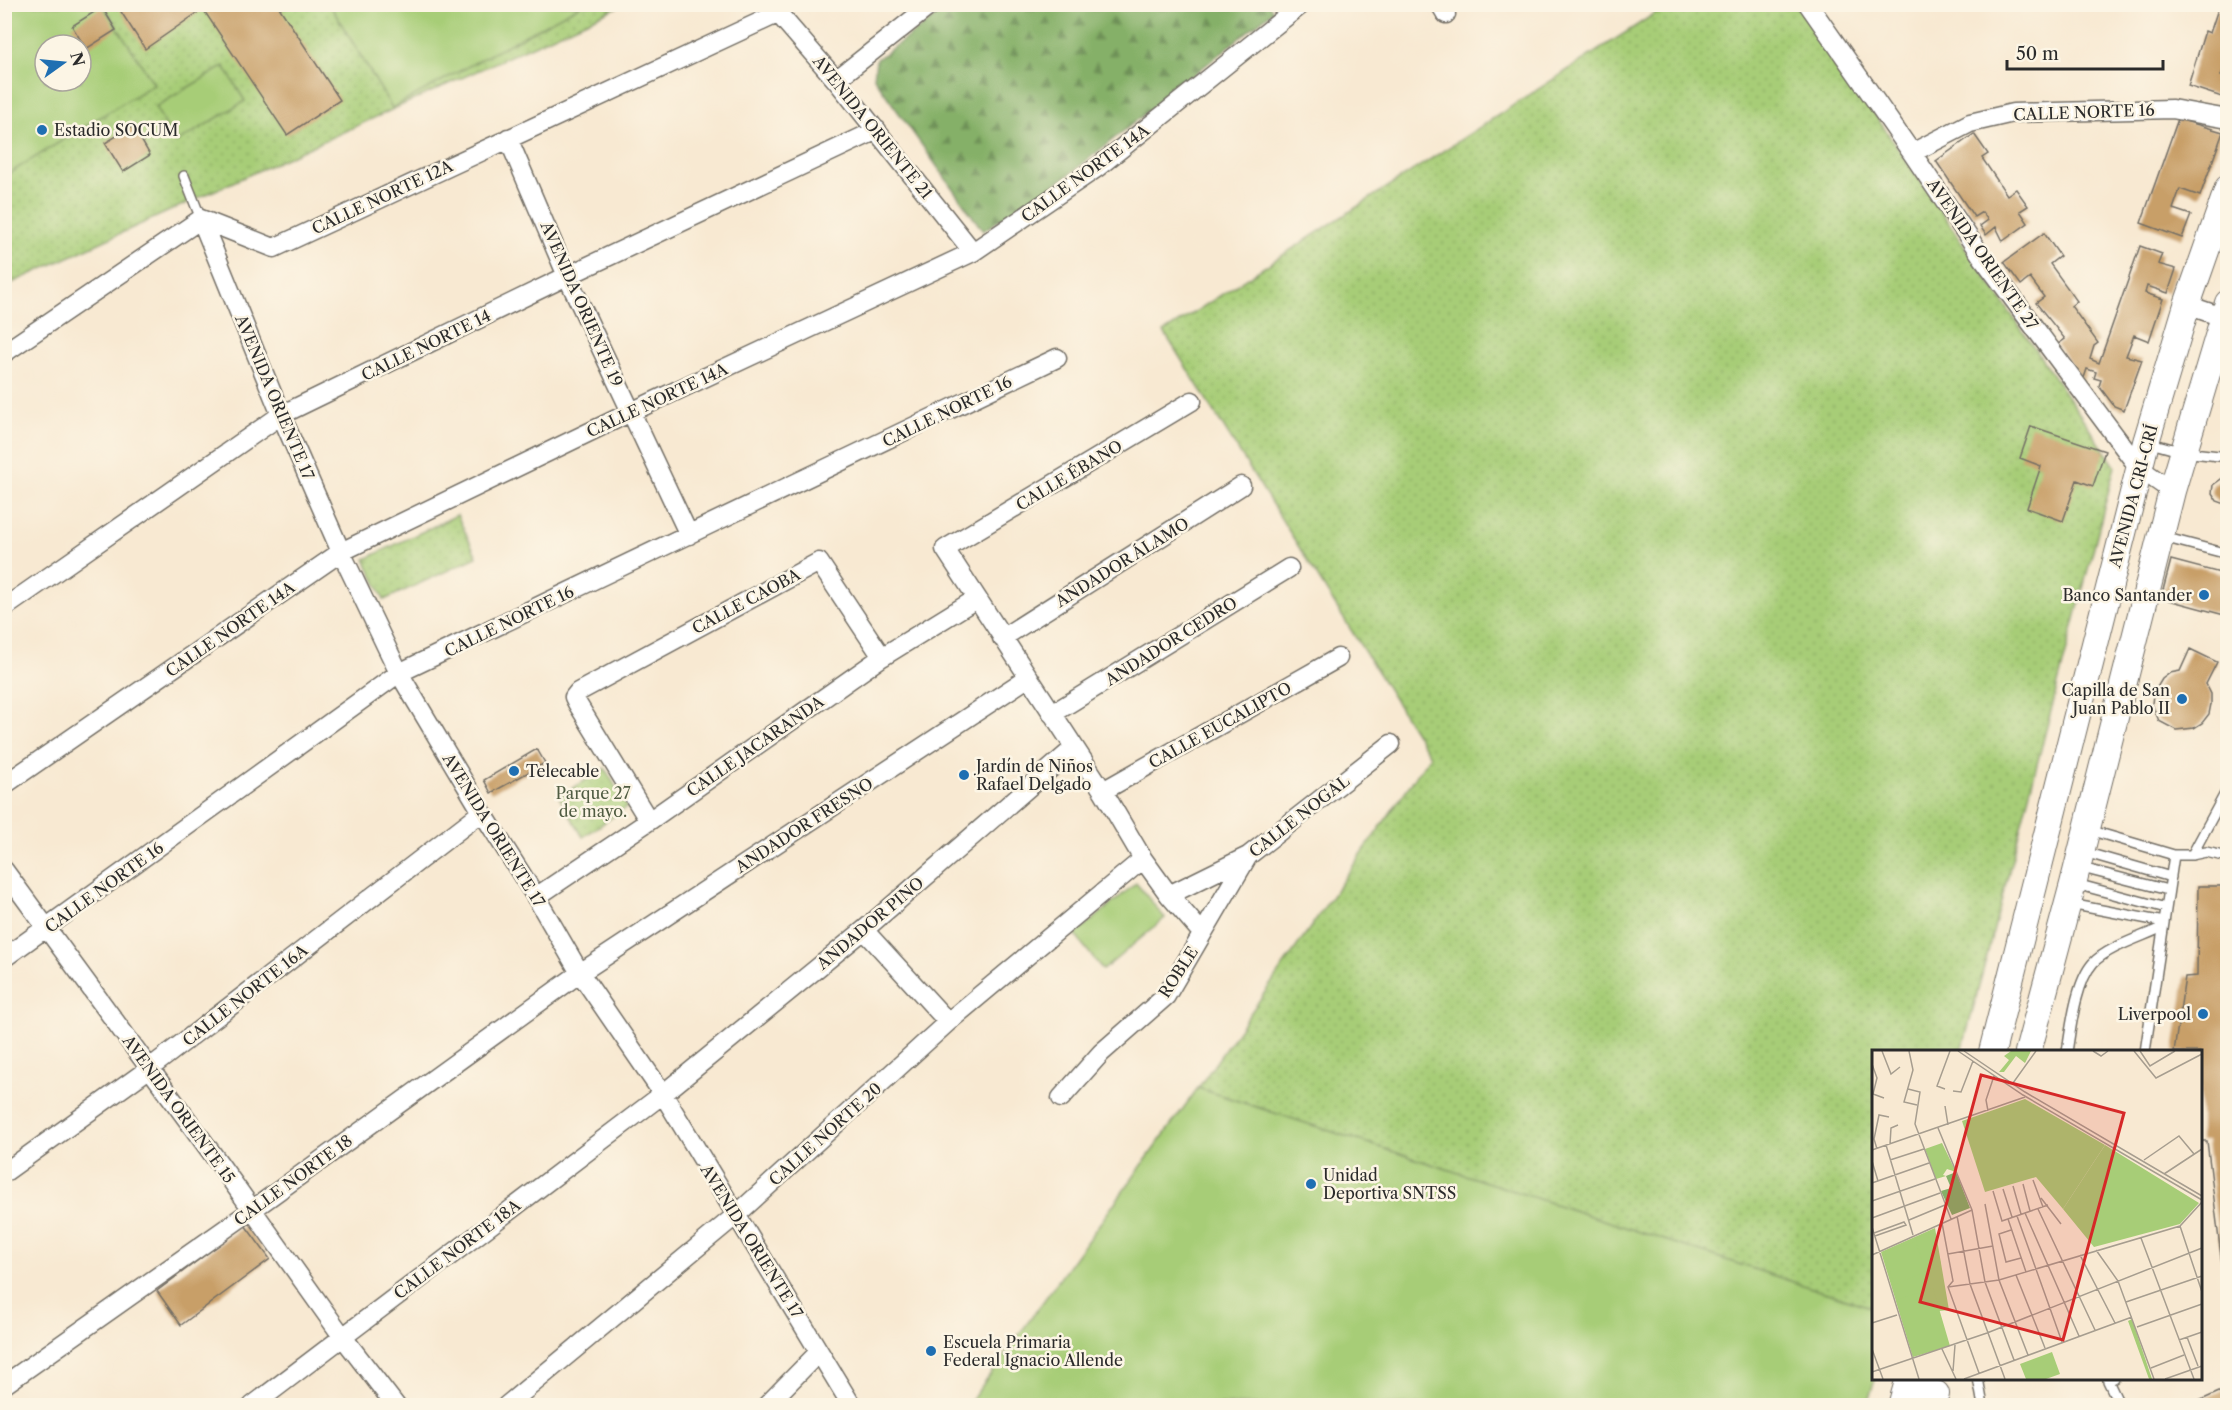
<svg xmlns="http://www.w3.org/2000/svg" width="2232" height="1410" viewBox="0 0 2232 1410" font-family="'Libre Caslon Text',serif">
	<style>
		.grass { fill: url(#grass-dots); stroke: #697c51; stroke-width: 1.5; fill-rule: evenodd }
		.forest { fill: url(#forest-firs); stroke: #586e4a; stroke-width: 1.5 }
		.pitch { fill: #a7cd77; stroke: #697c51; stroke-width: 1.5; fill-rule: evenodd }
		.building { fill: #c89f68 }
		.lines { fill: none; stroke-linecap: round; stroke-linejoin: round }
		.lane-casing { stroke: #736e65; stroke-width: 12 }
		.street-casing { stroke: #736e65; stroke-width: 21 }
		.secondary-casing { stroke: #736e65; stroke-width: 28 }
		.lane { stroke: #fff; stroke-width: 9 }
		.street { stroke: #fff; stroke-width: 18 }
		.secondary { stroke: #fff; stroke-width: 26 }
		.poi-dot { fill: #1f6fb2; stroke: #fcf5e5; stroke-width: 2 }
		.labels { text-anchor: middle; stroke-width: 5; stroke-linejoin: round; paint-order: stroke }
		.street-label { font-size: 16px; fill: #2b2b2b; stroke: #fcf5e5 }
		.poi-label { font-size: 16px; fill: #2b2b2b; stroke: #fcf5e5; text-anchor: start }
		.park-label { font-size: 16px; fill: #505c42; stroke: #fcf5e5 }
		.inset-road { fill: none; stroke: #a69d8f; stroke-width: 1.5 }
		.view { fill: #d62828; fill-opacity: 0.15; stroke: #d62828; stroke-width: 3 }
		.inset-edge { fill: none; stroke: #2b2b2b; stroke-width: 3 }
	</style>
	<defs>
		<pattern id="grass-dots" width="8" height="8" patternUnits="userSpaceOnUse" patternTransform="scale(1.5)"><rect width="8" height="8" fill="#a7cd77"/><path d="M2 2h.1M6 6h.1" fill="none" stroke="#90b067" stroke-width="1.8" stroke-linecap="round"/></pattern>
		<pattern id="forest-firs" width="22" height="20" patternUnits="userSpaceOnUse" patternTransform="scale(1.5)"><rect width="22" height="20" fill="#85b068"/><path d="M5 1l3.5 6h-7zM16 11l3.5 6h-7z" fill="#6d8f56"/></pattern>
	</defs>
	<rect width="100%" height="100%" fill="#fcf5e5"/>
	<filter id="ink" filterUnits="userSpaceOnUse"><feTurbulence type="fractalNoise" baseFrequency=".0167" numOctaves="2"/><feDisplacementMap in="SourceGraphic" scale="12" xChannelSelector="R" yChannelSelector="G"/><feConvolveMatrix kernelMatrix="1 2 1 2 8 2 1 2 1" color-interpolation-filters="sRGB"/></filter>
	<filter id="wash" filterUnits="userSpaceOnUse"><feTurbulence type="fractalNoise" baseFrequency=".008" numOctaves="4" result="noise"/><feDisplacementMap in="SourceGraphic" scale="24" xChannelSelector="R" yChannelSelector="G"/><feGaussianBlur stdDeviation="1.35" result="paint"/><feColorMatrix in="noise" values="0 0 0 0 0 0 0 0 0 0 0 0 0 0 0 0 0 1.4 0 .05"/><feComposite in="paint" operator="in"/></filter>
	<g filter="url(#wash)">
		<rect width="100%" height="100%" fill="#f8e9d2"/>
		<path class="grass" d="M 5,4 L 622,5 L 5,286 ZM 45,45 L 81,45 L 81,81 L 45,81 Z
			M 1668,5 L 1800,5 L 2115,466 L 1962,1051 L 1874,1052 L 1873,1308 L 1198,1088 L 1430,756 L 1164,332 Z
			M 457,515 L 477,557 L 384,600 L 365,559 Z
			M 605,768 L 627,807 L 583,837 L 559,797 Z"/>
		<path class="forest" d="M 1268,4 L 1273,11 L 1070,174 L 983,231 L 874,78 L 876,60 L 952,5 Z"/>
		<path class="pitch" d="M 4,5 L 103,5 L 154,84 L 5,176 ZM 45,45 L 81,45 L 81,81 L 45,81 Z
			M 330,5 L 581,5 L 392,108 Z
			M 224,66 L 245,101 L 176,143 L 155,107 Z
			M 1136,883 L 1165,918 L 1103,970 L 1075,935 Z
			M 1198,1088 L 1873,1308 L 1875,1379 L 1867,1405 L 968,1405 Z"/>
		<g id="blocks">
			<path class="building" d="M 116,4 L 277,4 L 340,100 L 287,135 L 203,9 L 145,49 Z
				M 2226,4 L 2228,4 L 2228,56 L 2221,76 L 2228,78 L 2228,99 L 2188,86 L 2205,31 L 2210,33 L 2218,9 L 2223,11 Z
				M 102,7 L 116,30 L 86,49 L 72,26 Z
				M 2178,119 L 2223,132 L 2200,196 L 2180,189 L 2173,209 L 2191,215 L 2182,238 L 2141,223 Z
				M 133,126 L 150,155 L 123,172 L 105,143 Z
				M 1974,134 L 1988,154 L 1982,158 L 2007,195 L 2016,189 L 2028,206 L 2020,211 L 2028,223 L 2003,241 L 1996,227 L 1986,235 L 1980,226 L 1988,220 L 1982,212 L 1974,217 L 1936,161 Z
				M 2044,233 L 2060,256 L 2050,264 L 2077,301 L 2071,306 L 2098,343 L 2094,346 L 2090,359 L 2099,363 L 2140,246 L 2162,254 L 2158,264 L 2176,269 L 2168,293 L 2147,286 L 2145,293 L 2163,299 L 2149,341 L 2134,335 L 2126,356 L 2142,360 L 2124,410 L 2114,406 L 2099,386 L 2101,380 L 2094,378 L 2096,372 L 2087,369 L 2083,381 L 2057,345 L 2065,339 L 2036,303 L 2044,297 L 2030,278 L 2021,285 L 2004,262 Z
				M 2031,426 L 2105,451 L 2093,486 L 2077,480 L 2063,521 L 2027,508 L 2041,466 L 2020,458 Z
				M 2224,477 L 2228,477 L 2228,505 L 2217,501 L 2212,493 L 2213,485 Z
				M 2171,560 L 2228,575 L 2228,616 L 2161,598 Z
				M 2190,649 L 2217,662 L 2206,684 L 2211,694 L 2211,704 L 2209,714 L 2202,723 L 2194,728 L 2176,730 L 2159,721 L 2152,704 L 2153,694 L 2162,679 L 2170,673 L 2180,671 Z
				M 537,749 L 545,763 L 491,793 L 484,780 Z
				M 2198,886 L 2228,886 L 2226,1298 L 2207,1141 L 2200,1141 L 2200,1052 L 2174,1052 L 2185,977 L 2197,976 Z
				M 245,1225 L 270,1259 L 181,1325 L 157,1291 Z
				M 2228,1388 L 2228,1406 L 2188,1406 Z"/>
		</g>
	</g>
	<g filter="url(#ink)">
		<use href="#blocks" fill-opacity="0" stroke="#736e65" stroke-width="1.5"/>
		<g class="lines">
			<g class="lane-casing">
				<path id="lane" d="M 184,176 L 201,219
					M 2147,442 L 2183,452 L 2228,457
					M 2163,537 L 2224,553 L 2228,552
					M 2089,830 L 2174,855 L 2192,855 L 2206,852 L 2228,857
					M 2084,852 L 2171,877
					M 2192,855 L 2228,788
					M 2078,867 L 2168,890
					M 2076,884 L 2166,908
					M 2070,904 L 2164,922
					M 2067,1052 C 2071,1027 2076,982 2093,963 C 2108,947 2142,937 2163,927
					M 2145,1052 L 2174,855
					M 1978,1378 L 1983,1406
					M 2114,1378 L 2108,1381 L 2120,1406"/>
			</g>
			<g class="street-casing">
				<path id="street" d="M 1440,4 L 1446,14
					M 1808,4 L 1912,153 L 1982,257 L 2139,468 L 2172,491
					M 771,5 L 836,80 L 973,252
					M 836,80 L 932,4
					M 508,138 L 567,276 L 689,535
					M 1912,153 L 1970,123 L 2013,113 L 2172,109 L 2228,119
					M 201,219 L 281,415 L 341,552 L 399,673 L 482,812 L 536,897 L 580,973 L 663,1094 L 852,1406
					M 2187,305 L 2228,319
					M 4,353 L 201,219 L 274,248 L 777,14
					M 1192,401 L 945,549 L 1103,791 L 1143,859 L 1169,895 L 1202,933
					M 4,608 L 281,415 L 567,276 L 877,130
					M 1002,638 L 1241,486
					M 1052,714 L 1289,568
					M 4,785 L 341,552 L 631,412 L 973,252 L 1098,167 L 1302,4
					M 1103,791 L 1338,658
					M 649,821 L 577,703 L 574,697 L 578,692 L 819,562 L 882,657
					M 4,870 L 219,1163 L 342,1336 L 396,1406
					M 1169,895 L 1248,856 L 1391,744
					M 536,897 L 649,821 L 882,657 L 976,599
					M 864,930 L 948,1022
					M 4,958 L 399,673 L 1057,358
					M 1061,1098 L 1101,1053 L 1166,996 L 1248,856
					M 4,1173 L 150,1068 L 482,812
					M 4,1385 L 252,1210 L 580,973 L 1029,677
					M 252,1406 L 663,1094 L 864,930 L 1074,748
					M 506,1406 L 735,1216 L 948,1022 L 1143,859
					M 766,1406 L 819,1352"/>
			</g>
			<g class="secondary-casing">
				<path id="secondary" d="M 1992,1052 L 2146,442 L 2187,305 L 2228,188
					M 2028,1052 L 2073,884 L 2172,491 L 2228,303
					M 1923,1378 L 1920,1391 L 1925,1398 L 1936,1394
					M 1901,1406 L 1909,1378"/>
			</g>
			<use href="#lane" class="lane"/>
			<use href="#street" class="street"/>
			<use href="#secondary" class="secondary"/>
		</g>
	</g>
	<g class="poi-dot">
		<circle cx="42" cy="130" r="6"/>
		<circle cx="2204" cy="595" r="6"/>
		<circle cx="2182" cy="699" r="6"/>
		<circle cx="514" cy="771" r="6"/>
		<circle cx="964" cy="775" r="6"/>
		<circle cx="2203" cy="1014" r="6"/>
		<circle cx="1311" cy="1184" r="6"/>
		<circle cx="931" cy="1351" r="6"/>
	</g>
	<g class="labels">
		<g class="street-label">
			<text transform="translate(2084 112) rotate(-2)" y="6">CALLE NORTE 16</text>
			<text transform="translate(873 127) rotate(51)" y="6">AVENIDA ORIENTE 21</text>
			<text transform="translate(1085 173) rotate(-36)" y="6">CALLE NORTE 14A</text>
			<text transform="translate(382 197) rotate(-25)" y="6">CALLE NORTE 12A</text>
			<text transform="translate(1983 254) rotate(55)" y="6">AVENIDA ORIENTE 27</text>
			<text transform="translate(582 304) rotate(66)" y="6">AVENIDA ORIENTE 19</text>
			<text transform="translate(426 345) rotate(-26)" y="6">CALLE NORTE 14</text>
			<text transform="translate(275 397) rotate(67)" y="6">AVENIDA ORIENTE 17</text>
			<text transform="translate(657 400) rotate(-25)" y="6">CALLE NORTE 14A</text>
			<text transform="translate(947 411) rotate(-26)" y="6">CALLE NORTE 16</text>
			<text transform="translate(1069 475) rotate(-31)" y="6">CALLE ÉBANO</text>
			<text transform="translate(2133 496) rotate(-75)" y="6">AVENIDA CRI-CRÍ</text>
			<text transform="translate(1122 562) rotate(-32)" y="6">ANDADOR ÁLAMO</text>
			<text transform="translate(746 601) rotate(-28)" y="6">CALLE CAOBA</text>
			<text transform="translate(509 621) rotate(-26)" y="6">CALLE NORTE 16</text>
			<text transform="translate(230 629) rotate(-35)" y="6">CALLE NORTE 14A</text>
			<text transform="translate(1171 641) rotate(-32)" y="6">ANDADOR CEDRO</text>
			<text transform="translate(1220 725) rotate(-29)" y="6">CALLE EUCALIPTO</text>
			<text transform="translate(755 746) rotate(-35)" y="6">CALLE JACARANDA</text>
			<text transform="translate(1299 816) rotate(-38)" y="6">CALLE NOGAL</text>
			<text transform="translate(804 825) rotate(-33)" y="6">ANDADOR FRESNO</text>
			<text transform="translate(494 830) rotate(58)" y="6">AVENIDA ORIENTE 17</text>
			<text transform="translate(104 887) rotate(-36)" y="6">CALLE NORTE 16</text>
			<text transform="translate(870 923) rotate(-40)" y="6">ANDADOR PINO</text>
			<text transform="translate(1178 972) rotate(-57)" y="6">ROBLE</text>
			<text transform="translate(245 995) rotate(-38)" y="6">CALLE NORTE 16A</text>
			<text transform="translate(179 1109) rotate(54)" y="6">AVENIDA ORIENTE 15</text>
			<text transform="translate(825 1134) rotate(-42)" y="6">CALLE NORTE 20</text>
			<text transform="translate(293 1180) rotate(-36)" y="6">CALLE NORTE 18</text>
			<text transform="translate(752 1241) rotate(58)" y="6">AVENIDA ORIENTE 17</text>
			<text transform="translate(457 1249) rotate(-37)" y="6">CALLE NORTE 18A</text>
		</g>
		<g class="poi-label">
			<text x="54" y="136">Estadio SOCUM</text>
			<text x="2192" y="601" text-anchor="end">Banco Santander</text>
			<text x="2170" y="696" text-anchor="end">Capilla de San<tspan x="2170" dy="18">Juan Pablo II</tspan></text>
			<text x="976" y="772">Jardín de Niños<tspan x="976" dy="18">Rafael Delgado</tspan></text>
			<text x="526" y="777">Telecable</text>
			<text x="2191" y="1020" text-anchor="end">Liverpool</text>
			<text x="1323" y="1181">Unidad<tspan x="1323" dy="18">Deportiva SNTSS</tspan></text>
			<text x="943" y="1348">Escuela Primaria<tspan x="943" dy="18">Federal Ignacio Allende</tspan></text>
		</g>
		<g class="park-label">
			<text x="593" y="799">Parque 27<tspan x="593" dy="18">de mayo.</tspan></text>
		</g>
	</g>
	<g transform="translate(1872 1050)">
		<rect width="330" height="330" fill="#f8e9d2"/>
		<path d="M 139,1 L 159,1 L 153,13 L 144,6 L 132,22 L 127,22 L 137,10 L 132,6 ZM 153,49 L 233,95 L 191,159 L 164,127 L 113,142 L 90,71 ZM 70,93 L 84,122 L 75,119 L 71,125 L 74,126 L 64,129 L 53,99 ZM 63,178 L 77,260 L 67,261 L 41,307 L 9,202 ZM 260,269 L 280,329 L 277,329 L 256,271 Z" fill="#a7cd77"/>
		<path d="M 84,122 L 98,158 L 80,165 L 69,141 L 79,138 L 74,126 Z" fill="#85b068"/>
		<path d="M 233,95 L 327,153 L 308,174 L 222,197 L 191,159 ZM 62,183 L 69,215 L 22,235 L 13,202 L 43,192 L 50,211 L 44,188 ZM 61,238 L 78,296 L 41,307 L 24,250 ZM 180,302 L 188,324 L 174,329 L 154,329 L 148,314 Z" fill="#a7cd77"/>
		<path class="inset-road" d="M 10,1 L 19,24 L 28,17M 37,1 L 41,20 L 32,52 L 45,55M 86,1 L 151,45 L 330,150M 92,1 L 153,42 L 330,146M 221,1 L 229,6 L 236,1M 262,1 L 284,28 L 330,4M 268,1 L 278,16 L 303,1M 0,14 L 5,28 L 1,44 L 12,48M 141,33 L 164,1M 36,39 L 48,42 L 43,74 L 79,169M 73,39 L 65,36 L 78,1M 81,41 L 89,42 L 101,11M 73,56 L 76,75M 116,61 L 114,50 L 122,26M 66,78 L 100,160 L 113,232 L 142,310M 18,94 L 19,78 L 26,75M 14,95 L 41,185M 5,99 L 2,89 L 7,65 L 17,67M 0,100 L 153,47M 18,110 L 52,99M 272,110 L 307,86 L 322,104M 0,111 L 6,131M 292,124 L 330,99M 161,130 L 171,157M 0,133 L 57,113M 151,134 L 158,161M 141,136 L 149,164M 131,139 L 140,167M 121,141 L 130,171 L 176,155M 169,148 L 189,174M 0,151 L 63,129M 113,154 L 127,230 L 156,305M 166,159 L 223,280M 153,163 L 207,286M 85,166 L 98,234 L 133,329M 145,166 L 190,292M 0,168 L 68,143M 136,169 L 154,222M 37,170 L 73,155M 70,173 L 81,231 L 76,237 L 107,323M 308,176 L 330,242M 0,177 L 47,329M 139,180 L 127,184 L 134,212 L 149,208M 2,183 L 32,172 L 34,175 L 3,186M 269,188 L 322,329M 224,200 L 246,231 L 282,329M 76,204 L 121,196M 0,205 L 100,160M 208,205 L 243,273M 144,225 L 173,298M 76,237 L 127,230 L 308,176 L 330,152M 254,252 L 330,226M 0,273 L 25,265M 265,277 L 330,254M 315,287 L 326,316M 307,290 L 330,282M 0,299 L 11,329M 70,299 L 84,329M 279,318 L 312,305M 81,321 L 83,295M 0,322 L 115,283 L 330,198M 92,329 L 260,267M 293,329 L 330,316"/>
		<path class="view" d="M 109,25 L 252,63 L 191,290 L 48,252 Z"/>
		<rect width="330" height="330" class="inset-edge"/>
	</g>
	<rect width="2232" height="1410" fill="none" stroke="#fcf5e5" stroke-width="24"/>
	<g transform="translate(63 63) rotate(75)"><circle r="28" fill="#fcf5e5" stroke="#a8a49b" stroke-width="1.5"/>
	<path d="M0-4.5L10 22L0 15L-10 22Z" fill="#1f6fb2"/>
	<text y="-9" font-size="16" font-weight="bold" text-anchor="middle" fill="#2b2b2b">N</text>
	</g>
	<path d="M2007 60v9h156v-9" fill="none" stroke="#2b2b2b" stroke-width="3"/>
	<text x="2016" y="60" font-size="18" fill="#2b2b2b" stroke="#fcf5e5" stroke-width="4.5" paint-order="stroke">50 m</text>
</svg>
